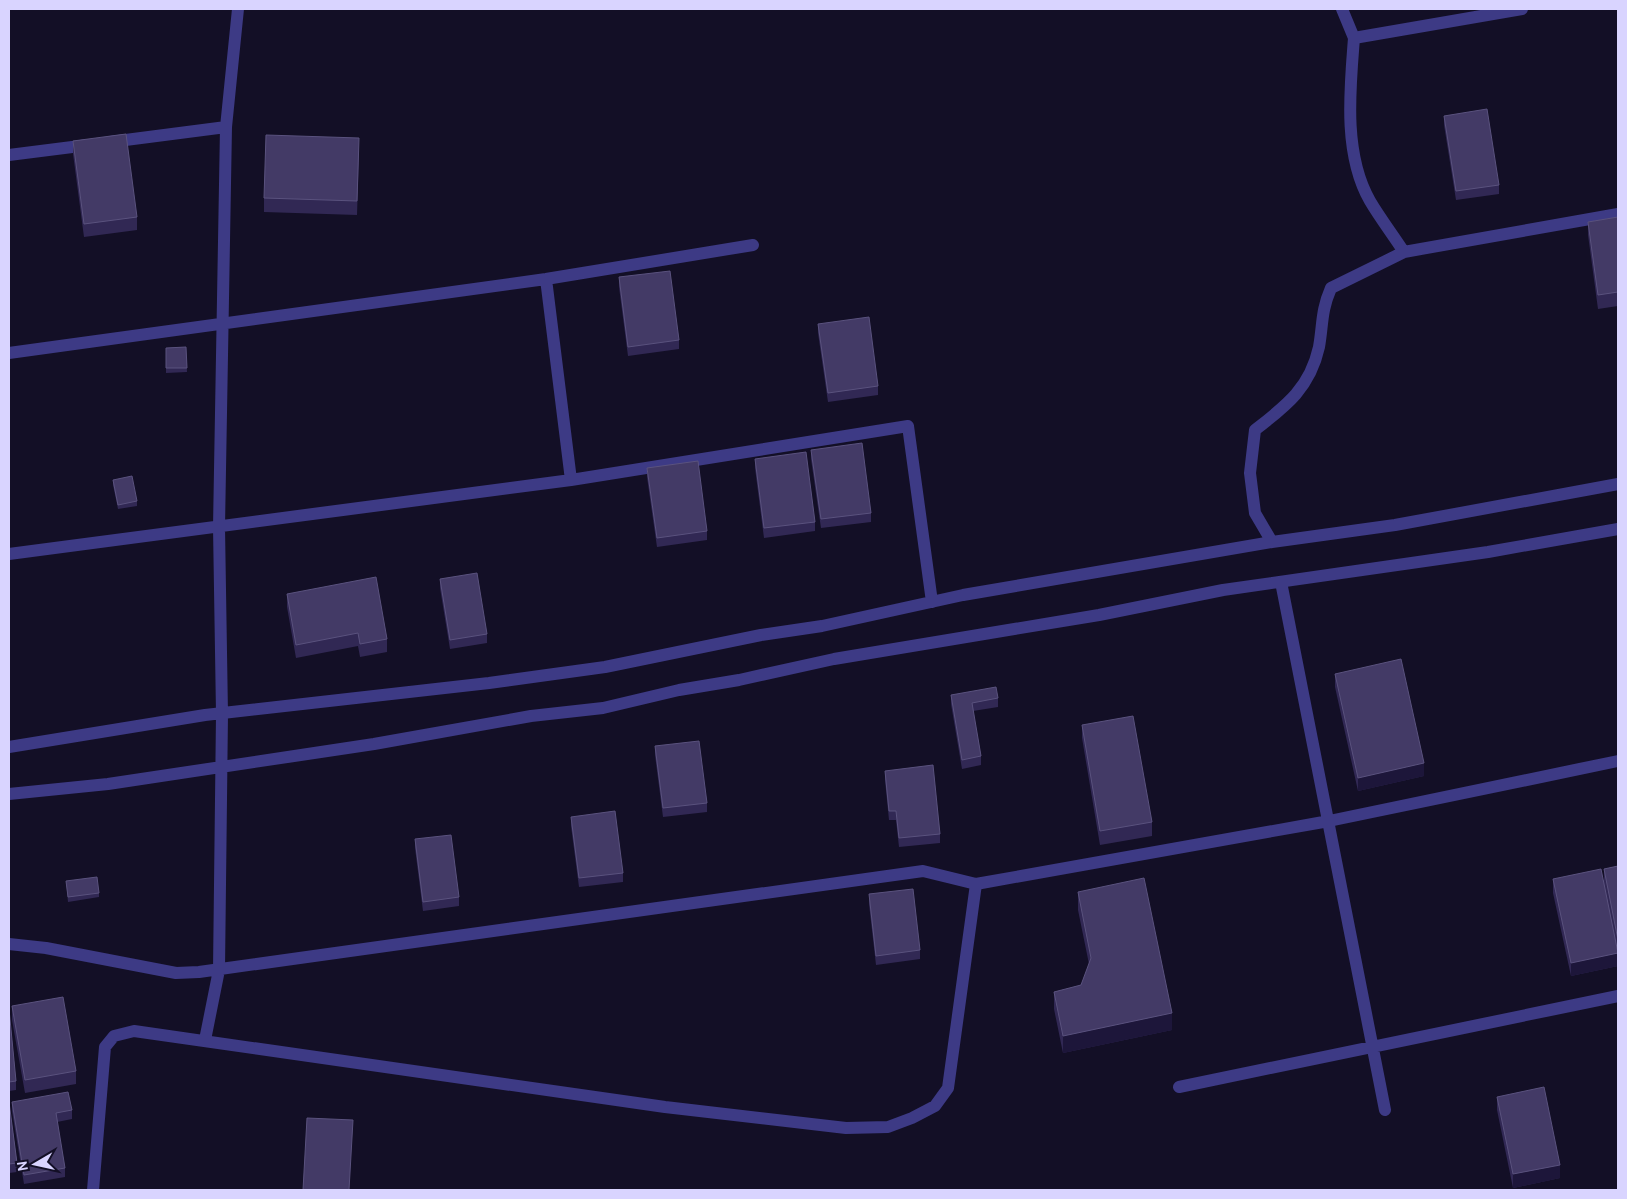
<svg xmlns="http://www.w3.org/2000/svg" width="1627" height="1199" viewBox="0 0 1627 1199" font-family="Overpass,sans-serif">
	<style>
		.lines { fill: none; stroke-linecap: round; stroke-linejoin: round }
		.minor { stroke: #3d3a85; stroke-width: 12 }
		.wall { fill: #312854 }
		.shaded-wall { fill: #1d163a }
		.building { fill: #433a66; stroke: #5a527e }
	</style>
	<rect width="100%" height="100%" fill="#130f26"/>
	<g class="lines">
		<path class="minor" d="M 1342,9 L 1354,38
			M 110,142 L 226,127
			M 9,155 L 88,145
			M 1404,252 C 1393,235 1380,218 1370,201 C 1343,154 1350,89 1354,38 L 1522,9
			M 546,279 L 571,480
			M 9,353 L 546,279 L 753,245
			M 1272,542 L 1255,513 L 1250,473 L 1255,430 C 1286,406 1310,388 1319,347 C 1323,324 1321,311 1331,288 L 1404,252 L 1618,214
			M 9,554 L 571,480 L 908,426 L 932,602
			M 1281,582 L 1385,1110
			M 9,747 L 205,715 L 489,683 L 605,667 L 761,635 L 822,626 L 963,595 L 1272,542 L 1395,525 L 1618,484
			M 9,794 L 108,784 L 374,744 L 531,716 L 603,708 L 679,690 L 739,680 L 834,659 L 1099,615 L 1223,590 L 1488,552 L 1618,529
			M 9,944 L 46,948 L 176,973 L 199,972 L 923,871 L 976,884 L 1329,821 L 1618,761
			M 205,1040 L 219,970 L 222,714 L 219,527 L 226,127 L 238,9
			M 1179,1087 L 1618,996
			M 93,1190 L 105,1047 L 114,1036 L 134,1031 L 665,1107 L 846,1128 L 888,1127 L 912,1118 L 935,1106 L 948,1088 L 976,884"/>
	</g>
	<path class="wall" d="M 1444,116 L 1499,185 L 1499,194 L 1456,200 L 1444,125 Z
		M 73,141 L 137,217 L 137,230 L 84,237 L 73,154 Z
		M 359,151 L 357,215 L 264,212 L 264,198 Z
		M 1618,217 L 1618,306 L 1598,309 L 1588,235 L 1588,222 Z
		M 619,277 L 679,340 L 679,349 L 628,356 L 619,287 Z
		M 818,324 L 878,386 L 878,395 L 828,402 L 818,333 Z
		M 186,347 L 187,372 L 166,373 L 166,348 Z
		M 811,450 L 871,513 L 871,522 L 821,528 L 811,459 Z
		M 755,459 L 815,522 L 815,531 L 764,538 L 755,468 Z
		M 647,468 L 707,531 L 707,540 L 657,547 L 647,477 Z
		M 113,480 L 137,501 L 137,506 L 118,509 L 113,485 Z
		M 440,579 L 487,634 L 487,643 L 450,649 L 440,588 Z
		M 287,594 L 387,639 L 387,652 L 360,657 L 358,646 L 296,658 L 287,607 Z
		M 1335,674 L 1424,776 L 1358,791 L 1335,687 Z
		M 951,695 L 998,698 L 998,707 L 973,711 L 981,756 L 981,765 L 962,769 L 951,704 Z
		M 1082,725 L 1152,822 L 1152,836 L 1100,845 L 1082,738 Z
		M 655,746 L 707,803 L 707,812 L 663,817 L 655,755 Z
		M 885,771 L 940,834 L 940,843 L 899,847 L 896,820 L 889,820 L 885,780 Z
		M 571,817 L 623,873 L 623,882 L 579,887 L 571,826 Z
		M 415,839 L 459,897 L 459,906 L 423,911 L 415,848 Z
		M 1618,866 L 1618,966 L 1571,976 L 1553,893 L 1553,879 L 1604,880 L 1604,869 Z
		M 66,881 L 99,893 L 99,897 L 68,902 Z
		M 1078,892 L 1172,1030 L 1063,1053 L 1054,1009 L 1054,992 L 1081,985 L 1089,964 L 1078,910 Z
		M 869,894 L 920,950 L 920,959 L 876,965 L 869,904 Z
		M 12,1006 L 76,1071 L 76,1084 L 25,1093 L 12,1020 Z
		M 9,1009 L 16,1081 L 16,1090 L 9,1091 Z
		M 1497,1097 L 1560,1178 L 1513,1188 L 1497,1110 Z
		M 9,1102 L 17,1163 L 17,1172 L 9,1173 Z
		M 12,1102 L 72,1110 L 72,1119 L 57,1122 L 65,1168 L 65,1177 L 24,1184 L 12,1111 Z"/>
	<path class="shaded-wall" d="M 1424,763 L 1424,776 L 1358,791 L 1358,778 Z
		M 1618,953 L 1618,966 L 1571,976 L 1571,963 Z
		M 1172,1013 L 1172,1030 L 1063,1053 L 1063,1036 Z
		M 1560,1165 L 1560,1178 L 1513,1188 L 1513,1174 Z"/>
	<path class="building" d="M 1487,109 L 1499,185 L 1456,191 L 1444,116 Z
		M 126,134 L 137,217 L 84,224 L 73,141 Z
		M 266,135 L 359,138 L 357,201 L 264,198 Z
		M 1618,217 L 1618,292 L 1598,295 L 1588,222 Z
		M 670,271 L 679,340 L 628,347 L 619,277 Z
		M 869,317 L 878,386 L 828,393 L 818,324 Z
		M 186,347 L 187,368 L 166,368 L 166,348 Z
		M 862,443 L 871,513 L 821,519 L 811,450 Z
		M 806,452 L 815,522 L 764,528 L 755,459 Z
		M 698,461 L 707,531 L 657,538 L 647,468 Z
		M 132,476 L 137,501 L 118,505 L 113,480 Z
		M 477,573 L 487,634 L 450,640 L 440,579 Z
		M 376,577 L 387,639 L 360,644 L 358,633 L 296,645 L 287,594 Z
		M 1401,659 L 1424,763 L 1358,778 L 1335,674 Z
		M 996,687 L 998,698 L 972,703 L 981,756 L 962,760 L 951,695 Z
		M 1133,716 L 1152,822 L 1100,831 L 1082,725 Z
		M 699,741 L 707,803 L 663,808 L 655,746 Z
		M 933,765 L 940,834 L 899,838 L 896,811 L 889,811 L 885,771 Z
		M 615,811 L 623,873 L 579,878 L 571,817 Z
		M 451,835 L 459,897 L 423,902 L 415,839 Z
		M 1618,866 L 1618,940 L 1604,869 Z
		M 1601,869 L 1618,953 L 1571,963 L 1553,879 Z
		M 97,877 L 99,893 L 68,897 L 66,881 Z
		M 1144,878 L 1172,1013 L 1063,1036 L 1054,992 L 1081,985 L 1091,958 L 1078,892 Z
		M 913,889 L 920,950 L 876,956 L 869,894 Z
		M 63,997 L 76,1071 L 25,1080 L 12,1006 Z
		M 9,1009 L 16,1081 L 9,1082 Z
		M 1544,1087 L 1560,1165 L 1513,1174 L 1497,1097 Z
		M 68,1092 L 72,1110 L 56,1113 L 65,1168 L 24,1175 L 12,1102 Z
		M 9,1102 L 17,1163 L 9,1164 Z
		M 307,1118 L 353,1120 L 349,1190 L 303,1190 Z"/>
	<rect width="1627" height="1199" fill="none" stroke="#d9d4ff" stroke-width="20"/>
	<g transform="translate(35 1164) rotate(261)" stroke="#130f26" stroke-width="4" paint-order="stroke">
	<path d="M0-4L9 19L0 12L-9 19Z" fill="#d9d4ff"/>
	<text y="-8" font-size="14" font-weight="bold" text-anchor="middle" fill="#d9d4ff">N</text>
	</g>
</svg>
